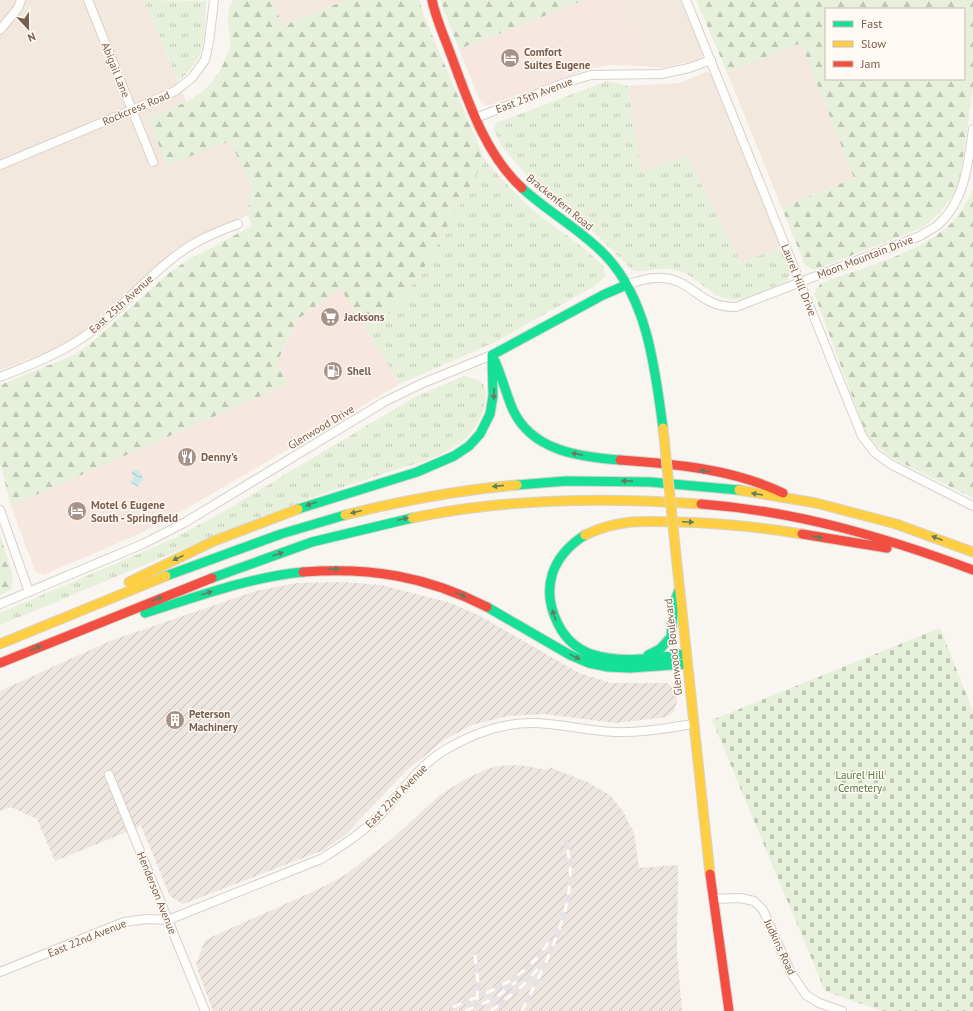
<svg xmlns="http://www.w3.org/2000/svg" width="973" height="1011" viewBox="0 0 973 1011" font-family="'PT Sans',sans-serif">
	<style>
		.residential { fill: #f2e8de }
		.commercial { fill: #f6e8e1 }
		.industrial { fill: url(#industrial-furrows) }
		.grass { fill: url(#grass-tufts) }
		.forest { fill: url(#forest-firs); fill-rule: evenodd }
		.cemetery { fill: url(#cemetery-stones) }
		.water { fill: url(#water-waves) }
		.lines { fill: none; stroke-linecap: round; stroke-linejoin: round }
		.street-casing { stroke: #d7d1cb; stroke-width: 10 }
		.fast-casing { stroke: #d9d2cb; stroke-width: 11 }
		.slow-casing { stroke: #d9d2cb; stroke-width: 11 }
		.jam-casing { stroke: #d9d2cb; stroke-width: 11 }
		.street { stroke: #fefefd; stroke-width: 8 }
		.fast { stroke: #16e098; stroke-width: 9 }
		.slow { stroke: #ffcf43; stroke-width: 9 }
		.jam { stroke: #f24e42; stroke-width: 9 }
		.rail-casing { stroke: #e6e3e7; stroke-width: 4.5 }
		.rail { stroke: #fffaf3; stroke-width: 3; stroke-dasharray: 9; stroke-linecap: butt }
		.slow-bridge-casing { stroke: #d9d2cb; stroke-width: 11; stroke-linecap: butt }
		.slow-bridge { stroke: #ffcf43; stroke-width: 9 }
		.oneway { fill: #617d60 }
		.labels { text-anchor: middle; stroke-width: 3; stroke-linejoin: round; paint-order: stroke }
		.poi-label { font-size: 11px; font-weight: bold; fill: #7a5c4d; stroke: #fffaf3; text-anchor: start }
		.street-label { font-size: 11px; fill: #7a5c4d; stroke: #fffaf3 }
		.park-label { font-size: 11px; fill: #537a41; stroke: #fffaf3 }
	</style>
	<defs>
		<pattern id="industrial-furrows" width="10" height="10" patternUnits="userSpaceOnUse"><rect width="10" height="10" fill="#ede5e0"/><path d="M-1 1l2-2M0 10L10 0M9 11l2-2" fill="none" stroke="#c5bdb8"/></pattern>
		<pattern id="grass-tufts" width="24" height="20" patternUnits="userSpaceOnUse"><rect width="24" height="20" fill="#e7f0db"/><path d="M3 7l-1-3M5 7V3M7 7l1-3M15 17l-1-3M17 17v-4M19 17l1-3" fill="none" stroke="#c0c6b4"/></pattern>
		<pattern id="forest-firs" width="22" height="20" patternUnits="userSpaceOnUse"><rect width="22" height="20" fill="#e7f0db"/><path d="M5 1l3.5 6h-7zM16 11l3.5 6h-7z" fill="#c0c6b4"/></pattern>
		<pattern id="cemetery-stones" width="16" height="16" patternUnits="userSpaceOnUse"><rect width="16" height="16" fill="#e7f0db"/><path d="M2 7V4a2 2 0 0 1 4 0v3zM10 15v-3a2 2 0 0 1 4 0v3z" fill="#c0c6b4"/></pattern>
		<pattern id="water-waves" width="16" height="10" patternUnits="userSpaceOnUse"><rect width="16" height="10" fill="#d0e8ea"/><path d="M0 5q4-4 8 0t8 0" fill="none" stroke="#aebfc0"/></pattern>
	</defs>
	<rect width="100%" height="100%" fill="#f9f5f0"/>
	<path class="residential" d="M 0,0 L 144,0 L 187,103 L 149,119 L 167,165 L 230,140 L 251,185 L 248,215 L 176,249 L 83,332 L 62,346 L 0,370 Z
		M 272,0 L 346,0 L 282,26 Z
		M 620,0 L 682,0 L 704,53 L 700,59 L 663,68 L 644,66 Z
		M 801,43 L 854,178 L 782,208 L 727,72 Z
		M 706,72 L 712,74 L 782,247 L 741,263 L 687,156 L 641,171 L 628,86 L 680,83 Z"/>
	<path class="commercial" d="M 585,0 L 620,0 L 644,66 L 612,65 L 588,69 L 487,106 L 481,103 L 459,49 Z
		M 340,287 L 400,384 L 179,513 L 137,535 L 43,575 L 35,571 L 11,506 L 288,384 L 277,362 L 297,321 Z"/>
	<path class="industrial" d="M 342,582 L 381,585 L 451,603 L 480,616 L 579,673 L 611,683 L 667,683 L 675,689 L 677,702 L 674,711 L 666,717 L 616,723 L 544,714 L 507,716 L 472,725 L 444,740 L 406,771 L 345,835 L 324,850 L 183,904 L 170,896 L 141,826 L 55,861 L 37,819 L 11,807 L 0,811 L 0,691 L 110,641 L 256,591 L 297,583 Z
		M 520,765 L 547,770 L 549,767 L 554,769 L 587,782 L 610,795 L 622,810 L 634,833 L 639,868 L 678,865 L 677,951 L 682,1011 L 213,1011 L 196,965 L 205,940 L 323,887 L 345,875 L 386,844 L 439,796 L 462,781 L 487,769 L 500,766 Z"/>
	<path class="grass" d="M 144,0 L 206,1 C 204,37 208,57 178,81 Z
		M 607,81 L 628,86 L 641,171 L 687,156 L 741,263 L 782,247 L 791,271 L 788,280 C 774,286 741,303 727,299 C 706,294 696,272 670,269 C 658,268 646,272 633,271 L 581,219 L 534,184 L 503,148 L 494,130 L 496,123 Z
		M 485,160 C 500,177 515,194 532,209 C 556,229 582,244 604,267 L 605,277 L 596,285 L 495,342 L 400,384 L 366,329 L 392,311 L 421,273 Z
		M 464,376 C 480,379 488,383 485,401 C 482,424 466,442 446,452 C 430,460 412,465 395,470 C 363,481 331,490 300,502 C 199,541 100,584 0,625 L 0,613 L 173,539 L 221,513 L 413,398 Z"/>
	<path class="forest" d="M 233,0 L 272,0 L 283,26 L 346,0 L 420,0 L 422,11 L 485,160 L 421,273 L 392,311 L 366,329 L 340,288 L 297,320 L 277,362 L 288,384 L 11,506 L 0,462 L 0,385 L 74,355 L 91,343 L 169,273 L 188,260 L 252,226 L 248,215 L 251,185 L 230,141 L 167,165 L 148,118 C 181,105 210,96 224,62 C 226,57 230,50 230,45 C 231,26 223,18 233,0 Z
		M 441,0 L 585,0 L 459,49 L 443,8 Z
		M 696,0 L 973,0 L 973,87 L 961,172 L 955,193 L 940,212 L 922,228 L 814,270 L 805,265 L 782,208 L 854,178 L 801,43 L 727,72 ZM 826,9 L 964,9 L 964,79 L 826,79 Z
		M 973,190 L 973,498 L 892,458 L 877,446 L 865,431 L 814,293 L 821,283 C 858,269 912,255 942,231 C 957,221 965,205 973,190 Z
		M 0,535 L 13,575 L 11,590 L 0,595 Z"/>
	<path class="cemetery" d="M 940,628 L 973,711 L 973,1011 L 882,1011 L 825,991 L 712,720 Z"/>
	<path class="water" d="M 138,469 L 144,479 L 137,487 L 130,482 L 134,477 L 131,472 Z"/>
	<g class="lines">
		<g class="street-casing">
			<path id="street" d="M 88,0 L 153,162
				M 686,0 L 862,436 L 875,453 L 892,465 L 973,506
				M 0,30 L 18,8 L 21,0
				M 476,118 L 564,83 L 591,75 L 661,74 L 689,68 L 711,60
				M 0,165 L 132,110 L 175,91 L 192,78 L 205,60 L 209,42 L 214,0
				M 626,285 C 638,281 650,277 663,278 C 682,279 694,293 709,301 C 718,306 727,307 736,307 L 920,236 C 926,232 935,228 940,223 C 966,198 968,162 973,129
				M 0,377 C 33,364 64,352 92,331 C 123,307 148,275 181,252 C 197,240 219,231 238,224
				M 0,510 L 29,592
				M 0,604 L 143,544 L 184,523 L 384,402 L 423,383 L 492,355
				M 109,775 L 205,1011
				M 714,899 L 740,898 L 754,901 L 763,910 L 791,973 L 806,995 L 819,1003 L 842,1011
				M 0,972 L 124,922 L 147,919 L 168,920 L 321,859 C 344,845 365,831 383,812 C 403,790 420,765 445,750 C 477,731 511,719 548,724 C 570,726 592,731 615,732 C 641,733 667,728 693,724"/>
		</g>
		<g class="fast-casing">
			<path id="fast" d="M 522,188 C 548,212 580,229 605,255 C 648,300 655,369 663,428
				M 492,355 L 603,295 L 626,285
				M 495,361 C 502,377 506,394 513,410 C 532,451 580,457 620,460
				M 517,485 L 566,481 L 650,482 L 739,490
				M 298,509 L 417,472 L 454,456 L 469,446 L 480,434 L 490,414 L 493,396 L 492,355
				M 585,535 C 552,556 540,588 558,624 C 565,638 577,649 591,654 C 621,664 654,658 685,654
				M 166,576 L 281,534 L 345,515
				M 212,578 L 312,542 L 412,518
				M 487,607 L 570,655 L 589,663 L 608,667 L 630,668 L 687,664
				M 145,613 C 196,597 250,577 303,572
				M 648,655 L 660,649 L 671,637 L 674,603 L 679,590"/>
		</g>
		<g class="slow-casing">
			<path id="slow" d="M 739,490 L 816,503 L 896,524 L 973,552
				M 345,515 C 401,501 458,490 517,485
				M 412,518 C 507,498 605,497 701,504
				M 585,535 C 618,519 643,521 677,522 C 720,523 760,527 802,534
				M 676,555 L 710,874
				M 129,582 L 214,541 L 298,509
				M 0,644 L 166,576"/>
		</g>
		<g class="jam-casing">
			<path id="jam" d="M 432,0 C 436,19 444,36 451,55 C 468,101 485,154 522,188
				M 620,460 C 675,464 733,469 783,493
				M 701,504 C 796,511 885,537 973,570
				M 802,534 L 887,548
				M 303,572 C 370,567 426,576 487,607
				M 0,663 L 212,578
				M 710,874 L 729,1011"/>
		</g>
		<use href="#street" class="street"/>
		<use href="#fast" class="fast"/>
		<use href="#slow" class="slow"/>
		<use href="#jam" class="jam"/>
		<g class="rail-casing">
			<path id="rail" d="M 475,955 L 478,983 L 477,1001
				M 453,1007 C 496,989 522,981 549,942
				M 465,1011 L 494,999 L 516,982
				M 491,1011 L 522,986 L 538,969
				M 522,1011 C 541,973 568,922 570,880 C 571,867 569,855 566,843"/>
		</g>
		<use href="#rail" class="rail"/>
		<g class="slow-bridge-casing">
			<path id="slow-bridge" d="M 663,428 L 676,555"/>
		</g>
		<use href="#slow-bridge" class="slow-bridge"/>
	</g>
	<defs><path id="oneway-solid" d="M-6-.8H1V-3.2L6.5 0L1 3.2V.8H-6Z"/></defs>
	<g class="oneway">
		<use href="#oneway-solid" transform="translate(494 394) rotate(91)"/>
		<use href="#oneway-solid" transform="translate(577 454) rotate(-169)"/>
		<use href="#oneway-solid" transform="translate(705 471) rotate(-171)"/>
		<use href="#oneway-solid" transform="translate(627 481) rotate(-179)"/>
		<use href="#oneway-solid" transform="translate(498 486) rotate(174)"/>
		<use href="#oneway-solid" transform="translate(757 494) rotate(-171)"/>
		<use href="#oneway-solid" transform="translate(311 504) rotate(160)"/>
		<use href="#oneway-solid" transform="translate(356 512) rotate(166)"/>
		<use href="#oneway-solid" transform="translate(403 519) rotate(-12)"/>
		<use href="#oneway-solid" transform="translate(688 522) rotate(2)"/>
		<use href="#oneway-solid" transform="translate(817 537) rotate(9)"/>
		<use href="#oneway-solid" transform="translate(937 538) rotate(-159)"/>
		<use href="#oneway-solid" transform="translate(278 554) rotate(-19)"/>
		<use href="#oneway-solid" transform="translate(178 558) rotate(156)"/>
		<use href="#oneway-solid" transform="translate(334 569) rotate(1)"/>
		<use href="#oneway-solid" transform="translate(207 593) rotate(-18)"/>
		<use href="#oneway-solid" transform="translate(461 595) rotate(24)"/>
		<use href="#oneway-solid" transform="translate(157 599) rotate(-22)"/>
		<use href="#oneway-solid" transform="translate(554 615) rotate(-108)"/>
		<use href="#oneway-solid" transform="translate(36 648) rotate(-22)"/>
		<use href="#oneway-solid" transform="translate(575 657) rotate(26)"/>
	</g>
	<defs>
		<g id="hotel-disc" transform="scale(1)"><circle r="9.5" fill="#a69286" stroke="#fffaf3"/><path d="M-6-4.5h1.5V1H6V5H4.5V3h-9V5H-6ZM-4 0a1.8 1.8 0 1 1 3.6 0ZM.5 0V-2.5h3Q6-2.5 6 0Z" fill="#fff"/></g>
		<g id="supermarket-disc" transform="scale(1)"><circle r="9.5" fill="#a69286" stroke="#fffaf3"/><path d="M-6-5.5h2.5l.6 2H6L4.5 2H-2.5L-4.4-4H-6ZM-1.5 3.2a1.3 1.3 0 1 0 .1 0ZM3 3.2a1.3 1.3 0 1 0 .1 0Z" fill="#fff"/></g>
		<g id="fuel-disc" transform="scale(1)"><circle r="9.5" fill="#a69286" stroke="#fffaf3"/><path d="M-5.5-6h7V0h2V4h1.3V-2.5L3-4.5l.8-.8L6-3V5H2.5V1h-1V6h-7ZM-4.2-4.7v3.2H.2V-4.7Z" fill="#fff"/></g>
		<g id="restaurant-disc" transform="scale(1)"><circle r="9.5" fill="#a69286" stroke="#fffaf3"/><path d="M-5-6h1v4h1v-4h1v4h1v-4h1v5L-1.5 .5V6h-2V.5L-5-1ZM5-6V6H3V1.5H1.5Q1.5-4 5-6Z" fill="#fff"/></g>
		<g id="building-disc" transform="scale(1)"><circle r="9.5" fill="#a69286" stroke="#fffaf3"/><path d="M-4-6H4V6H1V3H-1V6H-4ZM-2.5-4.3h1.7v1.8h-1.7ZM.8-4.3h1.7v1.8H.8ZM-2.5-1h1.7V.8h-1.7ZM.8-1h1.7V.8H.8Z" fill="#fff"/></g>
	</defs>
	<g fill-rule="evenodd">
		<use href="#hotel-disc" x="510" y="58"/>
		<use href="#supermarket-disc" x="330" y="317"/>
		<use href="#fuel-disc" x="333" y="371"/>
		<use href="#restaurant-disc" x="187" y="457"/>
		<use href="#hotel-disc" x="77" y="511"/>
		<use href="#building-disc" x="175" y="720"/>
	</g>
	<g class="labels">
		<g class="poi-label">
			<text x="524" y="56">Comfort<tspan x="524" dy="13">Suites Eugene</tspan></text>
			<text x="344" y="321">Jacksons</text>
			<text x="347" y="375">Shell</text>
			<text x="201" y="461">Denny's</text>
			<text x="91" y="509">Motel 6 Eugene<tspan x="91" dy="13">South - Springfield</tspan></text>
			<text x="189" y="718">Peterson<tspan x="189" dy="13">Machinery</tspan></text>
		</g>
		<g class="street-label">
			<text transform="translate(116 70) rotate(68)" y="4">Abigail Lane</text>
			<text transform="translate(534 95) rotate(-21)" y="4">East 25th Avenue</text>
			<text transform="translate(136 108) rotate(-23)" y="4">Rockcress Road</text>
			<text transform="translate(560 202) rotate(39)" y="4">Brackenfern Road</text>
			<text transform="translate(865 257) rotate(-21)" y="4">Moon Mountain Drive</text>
			<text transform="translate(799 280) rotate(68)" y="4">Laurel Hill Drive</text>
			<text transform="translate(121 304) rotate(-42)" y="4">East 25th Avenue</text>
			<text transform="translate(321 427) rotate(-31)" y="4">Glenwood Drive</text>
			<text transform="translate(673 647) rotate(-96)" y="4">Glenwood Boulevard</text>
			<text transform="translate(396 796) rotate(-46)" y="4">East 22nd Avenue</text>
			<text transform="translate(157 893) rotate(68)" y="4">Henderson Avenue</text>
			<text transform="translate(87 938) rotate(-22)" y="4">East 22nd Avenue</text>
			<text transform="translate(780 947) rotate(65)" y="4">Judkins Road</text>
		</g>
		<g class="park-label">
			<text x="860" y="779">Laurel Hill<tspan x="860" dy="13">Cemetery</tspan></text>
		</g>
	</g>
	<rect x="825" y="8" width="140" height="72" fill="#fffaf3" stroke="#cabbb1"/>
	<rect x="833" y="21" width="20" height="6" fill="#16e098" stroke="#cabbb1"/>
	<text x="861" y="28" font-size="12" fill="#7a5c4d">Fast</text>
	<rect x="833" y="41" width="20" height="6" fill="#ffcf43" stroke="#cabbb1"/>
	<text x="861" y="48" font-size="12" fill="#7a5c4d">Slow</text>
	<rect x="833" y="61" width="20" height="6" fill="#f24e42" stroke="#cabbb1"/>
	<text x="861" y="68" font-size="12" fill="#7a5c4d">Jam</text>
	<g transform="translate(28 28) rotate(158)" stroke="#fffaf3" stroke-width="3" paint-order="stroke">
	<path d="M0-3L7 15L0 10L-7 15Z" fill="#7a5c4d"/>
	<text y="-6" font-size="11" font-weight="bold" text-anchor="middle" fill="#7a5c4d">N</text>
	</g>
</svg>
